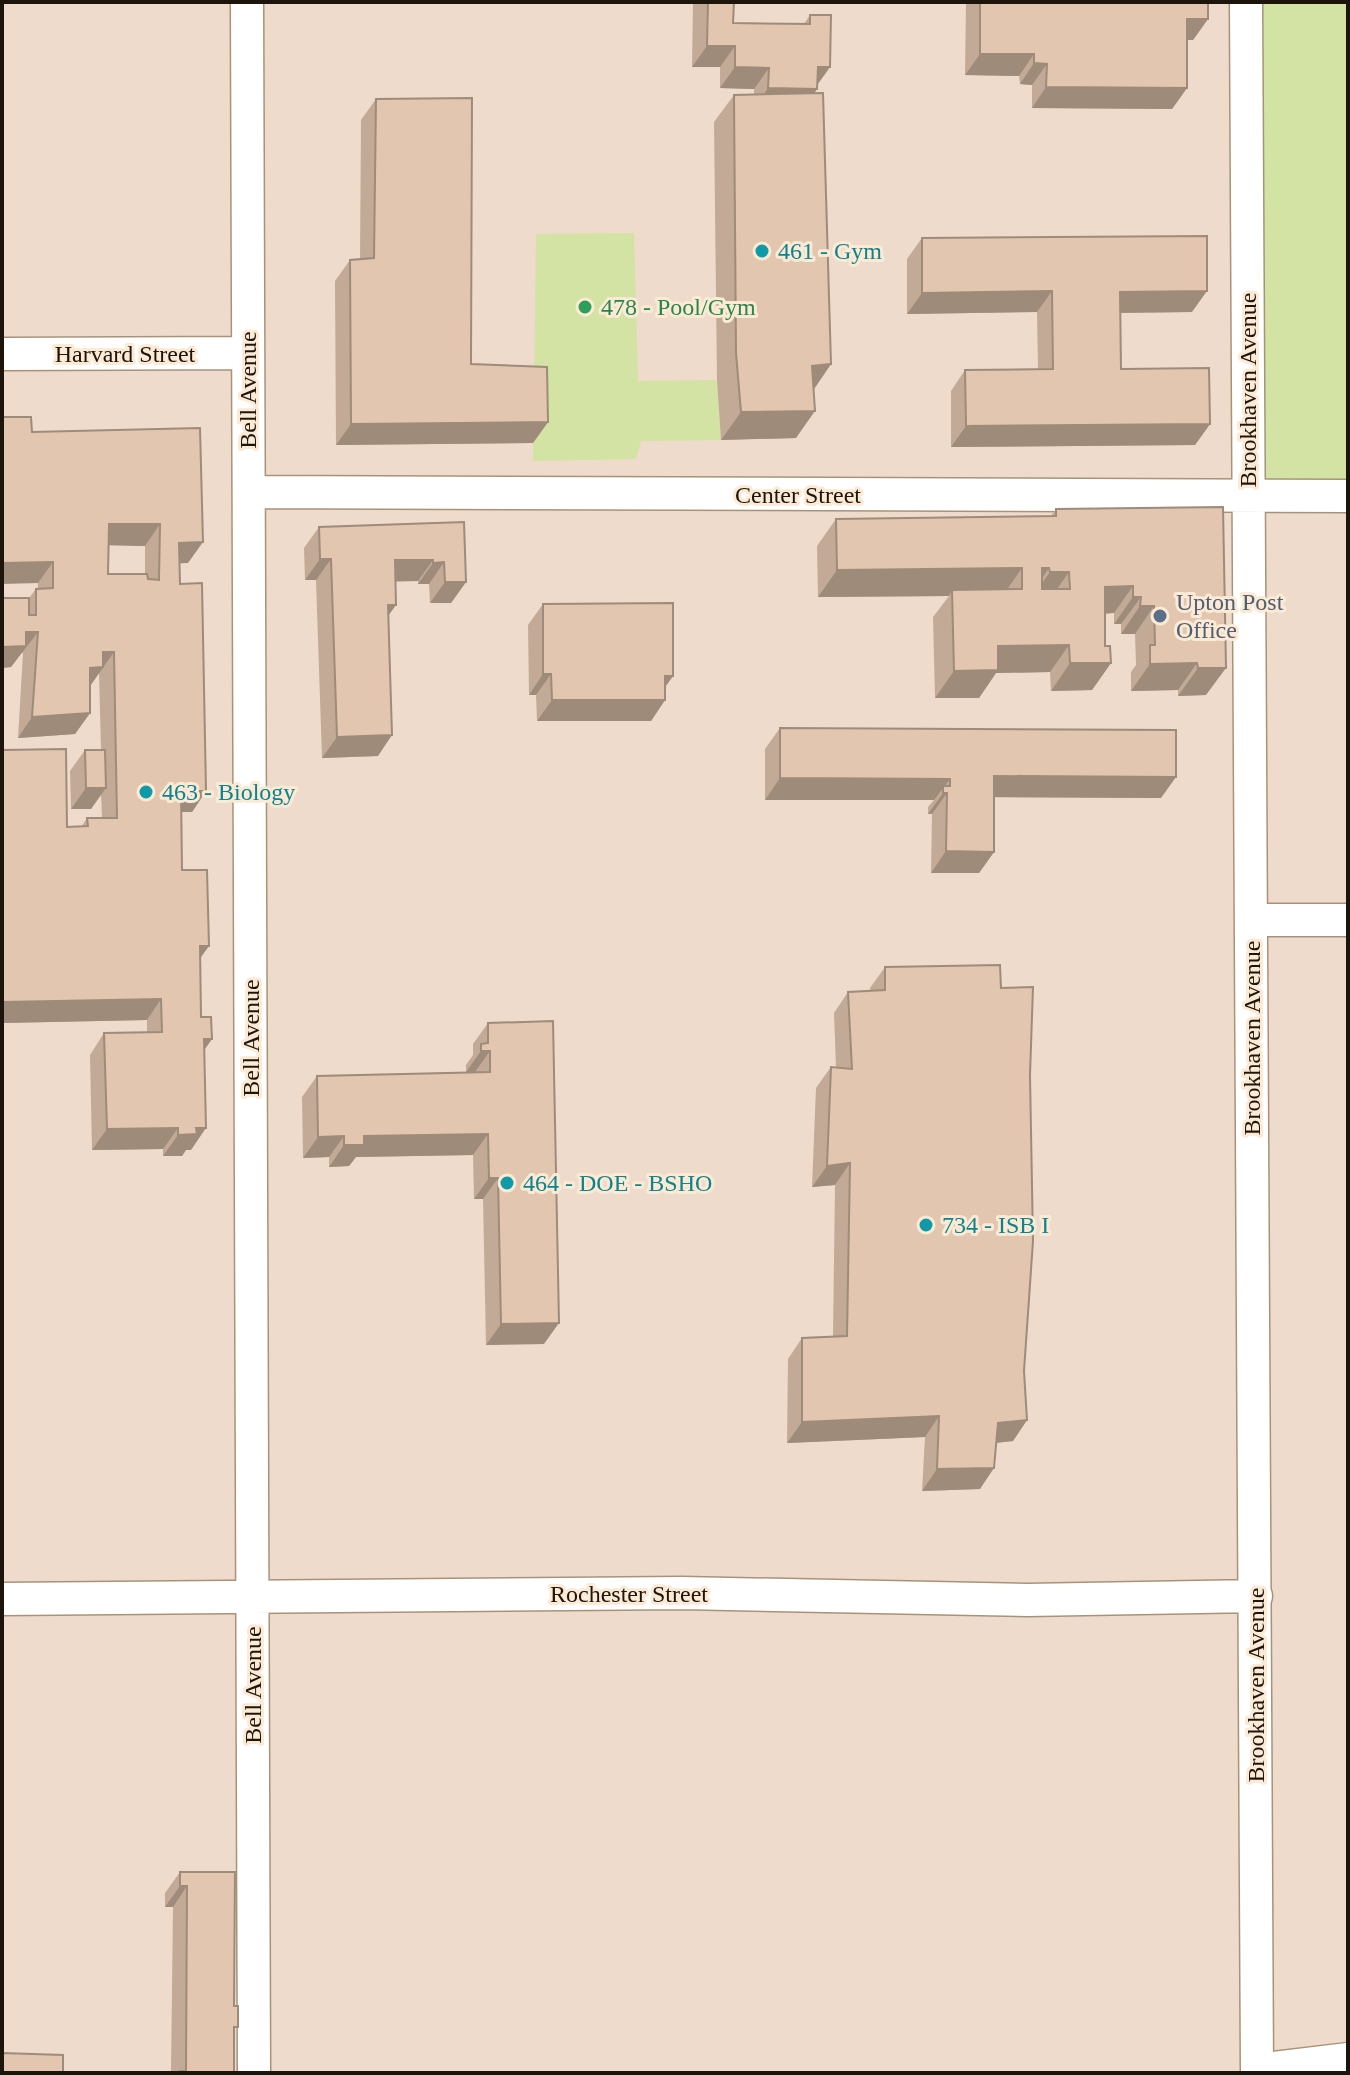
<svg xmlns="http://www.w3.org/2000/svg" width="1350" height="2075" viewBox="0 0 1350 2075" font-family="Georgia,serif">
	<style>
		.commercial { fill: #eedbcb }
		.green { fill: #d2e3a4 }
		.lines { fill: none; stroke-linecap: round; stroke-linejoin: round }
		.street-casing { stroke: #a89379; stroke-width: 35 }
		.street { stroke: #fff; stroke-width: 32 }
		.wall { fill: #c2aa96; fill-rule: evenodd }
		.shaded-wall { fill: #9e8b7a }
		.building { fill: #e2c6af; stroke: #9e8b7a; stroke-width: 2; fill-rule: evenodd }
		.culture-dot { fill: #0f9aa8; stroke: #fcead4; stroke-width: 3 }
		.leisure-dot { fill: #2e9e5b; stroke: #fcead4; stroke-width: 3 }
		.service-dot { fill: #5c6f8a; stroke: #fcead4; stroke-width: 3 }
		.labels { text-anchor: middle; stroke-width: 6; stroke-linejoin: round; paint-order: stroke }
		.culture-label { font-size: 24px; fill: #0d838f; stroke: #fcead4; text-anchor: start }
		.leisure-label { font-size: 24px; fill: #27864d; stroke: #fcead4; text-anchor: start }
		.street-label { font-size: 24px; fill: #1d150c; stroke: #fcead4 }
		.service-label { font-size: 24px; fill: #4e5e75; stroke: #fcead4; text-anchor: start }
	</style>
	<rect width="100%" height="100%" fill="#fcead4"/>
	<path class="commercial" d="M 2,2 L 1348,2 L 1348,2073 L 2,2073 Z"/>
	<path class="green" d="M 1246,2 L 1348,2 L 1348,495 L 1248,497 Z
		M 634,233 L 638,381 L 717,380 L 721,440 L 641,441 L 636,459 L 533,461 L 536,234 Z"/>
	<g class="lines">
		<g class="street-casing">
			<path id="street" d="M 247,2 L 254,2073
				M 1246,2 L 1257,2073
				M 2,354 L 248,353
				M 249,492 L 1348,496
				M 1251,920 L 1348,920
				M 2,1599 L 682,1593 L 1027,1600 L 1256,1596
				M 1257,2070 L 1348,2059"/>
		</g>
		<use href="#street" class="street"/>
	</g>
	<path class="wall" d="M 693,2 L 734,2 L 733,23 L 804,24 L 810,15 L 830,67 L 817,85 L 817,89 L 814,93 L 831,364 L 814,389 L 796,438 L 721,440 L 717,380 L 714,122 L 734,95 L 754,95 L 754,89 L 720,88 L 720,67 L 692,67 Z
		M 966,2 L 1208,2 L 1208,19 L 1193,40 L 1187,40 L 1187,88 L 1172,109 L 1032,108 L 1032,85 L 1020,84 L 1019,76 L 965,75 Z
		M 376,99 L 471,364 L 548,422 L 533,443 L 336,445 L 335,281 L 350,260 L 360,259 L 361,120 Z
		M 922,238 L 1192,312 L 1121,313 L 1121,369 L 1210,424 L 1195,445 L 951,447 L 951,391 L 965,370 L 1038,369 L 1037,312 L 907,314 L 907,259 Z
		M 200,428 L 188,563 L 179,563 L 180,584 L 206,791 L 192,812 L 181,812 L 182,870 L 200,959 L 201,1017 L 212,1039 L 204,1050 L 191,1150 L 186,1150 L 182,1156 L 163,1156 L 163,1149 L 92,1150 L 90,1055 L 104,1033 L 147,1032 L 147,1020 L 2,1023 L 2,750 L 67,827 L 82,826 L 87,818 L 102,818 L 101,793 L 91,809 L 71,809 L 70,771 L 85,750 L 101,750 L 99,673 L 90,686 L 90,713 L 75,734 L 18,738 L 23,653 L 21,653 L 11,667 L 2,668 L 2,598 L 29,598 L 36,589 L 38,589 L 32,432 ZM 108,545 L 145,546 L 145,574 L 108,574 Z
		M 1223,507 L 1206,695 L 1178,696 L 1178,690 L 1131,691 L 1131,672 L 1136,665 L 1135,634 L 1121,634 L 1121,624 L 1114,624 L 1114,613 L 1105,614 L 1105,646 L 1111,663 L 1092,690 L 1051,691 L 1050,672 L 996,673 L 979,698 L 935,698 L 933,617 L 949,596 L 818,597 L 817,546 L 836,519 L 1051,516 L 1056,509 Z
		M 464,522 L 466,582 L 451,603 L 430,603 L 429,584 L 418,584 L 418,581 L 396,581 L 388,616 L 378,756 L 322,758 L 316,580 L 305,580 L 304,548 L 319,527 Z
		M 543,604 L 673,676 L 665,687 L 665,700 L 651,721 L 537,721 L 536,695 L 529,695 L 528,625 Z
		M 780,728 L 1161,798 L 994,797 L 994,852 L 979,873 L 931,873 L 932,814 L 928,814 L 928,807 L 934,800 L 765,800 L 765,749 Z
		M 885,967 L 1001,988 L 1030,1075 L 1024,1371 L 1027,1420 L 1013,1441 L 997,1443 L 980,1489 L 922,1491 L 925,1437 L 787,1443 L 788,1359 L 802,1338 L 833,1336 L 835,1185 L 812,1187 L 816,1088 L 831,1067 L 836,1068 L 834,1013 L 848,992 L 870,991 L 870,988 Z
		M 488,1023 L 544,1344 L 486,1345 L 483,1199 L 474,1199 L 473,1155 L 356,1157 L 349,1166 L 329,1167 L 329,1157 L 303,1158 L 302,1097 L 317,1076 L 466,1072 L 466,1065 L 473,1055 L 473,1044 Z
		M 180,1872 L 235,1872 L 234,2073 L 171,2073 L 173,1907 L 165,1907 L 165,1893 Z"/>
	<path class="shaded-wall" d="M 1187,19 L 1208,19 L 1193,40 L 1172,40 Z
		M 707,46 L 735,46 L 720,67 L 692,67 Z
		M 980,54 L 1034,54 L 1019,76 L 965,75 Z
		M 1034,63 L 1047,64 L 1032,85 L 1020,84 Z
		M 735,67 L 769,68 L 754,89 L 720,88 Z
		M 818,67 L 830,67 L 815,88 Z
		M 1046,87 L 1187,88 L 1172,109 L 1032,108 Z
		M 768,88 L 817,89 L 803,110 L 754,109 Z
		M 1052,291 L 1037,312 L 907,314 L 922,293 Z
		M 1207,291 L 1192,312 L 1106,313 L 1120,292 Z
		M 831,364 L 812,392 L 812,366 Z
		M 815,411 L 796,438 L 721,440 L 741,412 Z
		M 548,422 L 533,443 L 336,445 L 351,424 Z
		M 1210,424 L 1195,445 L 951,447 L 966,426 Z
		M 109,524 L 160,524 L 145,546 L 94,545 Z
		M 203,542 L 188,563 L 164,564 L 179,543 Z
		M 320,559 L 331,559 L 316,580 L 305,580 Z
		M 395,560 L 433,560 L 418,581 L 380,582 Z
		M 53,562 L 38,583 L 2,584 L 2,563 Z
		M 444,562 L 429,584 L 418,584 L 433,563 Z
		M 1022,568 L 1003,595 L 952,590 L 949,596 L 818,597 L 837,570 Z
		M 1042,568 L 1049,568 L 1030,596 Z
		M 1050,572 L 1069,572 L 1050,599 L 1030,600 Z
		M 445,582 L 466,582 L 451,603 L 430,603 Z
		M 1133,586 L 1114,613 L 1086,614 L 1105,587 Z
		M 1133,597 L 1141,597 L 1121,624 L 1114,624 Z
		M 388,605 L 396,605 L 381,626 Z
		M 1140,606 L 1154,606 L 1135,634 L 1121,634 Z
		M 26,632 L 38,632 L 11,667 L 2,668 L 2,647 Z
		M 1069,645 L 1050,672 L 996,673 L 979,698 L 935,698 L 954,671 L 998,646 Z
		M 103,652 L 114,652 L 88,689 L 90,668 Z
		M 1070,663 L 1111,663 L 1092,690 L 1051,691 Z
		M 1197,663 L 1178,690 L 1131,691 L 1150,664 Z
		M 1198,668 L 1226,668 L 1206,695 L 1178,696 Z
		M 543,674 L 551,674 L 536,695 L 529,695 Z
		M 665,676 L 673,676 L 658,697 Z
		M 552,700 L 665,700 L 651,721 L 537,721 Z
		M 90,713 L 75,734 L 18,738 L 32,717 Z
		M 392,735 L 378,756 L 322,758 L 337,737 Z
		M 994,776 L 1176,777 L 1161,798 L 980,797 Z
		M 780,778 L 950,779 L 934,800 L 765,800 Z
		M 86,788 L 106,788 L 91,809 L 71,809 Z
		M 181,791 L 206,791 L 192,812 L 166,812 Z
		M 943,793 L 947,793 L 932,814 L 928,814 Z
		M 946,851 L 994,852 L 979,873 L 931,873 Z
		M 200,946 L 209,946 L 194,967 Z
		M 161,999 L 147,1020 L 2,1023 L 2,1002 Z
		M 204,1039 L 212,1039 L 197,1060 Z
		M 481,1051 L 490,1051 L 475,1072 L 466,1072 Z
		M 178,1128 L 163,1149 L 92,1150 L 107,1129 Z
		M 196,1128 L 206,1128 L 191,1150 L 186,1150 L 182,1156 L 163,1156 L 178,1135 Z
		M 488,1134 L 473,1155 L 356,1157 L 349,1166 L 329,1167 L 344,1145 L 364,1136 Z
		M 344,1136 L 329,1157 L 303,1158 L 318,1137 Z
		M 850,1163 L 835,1185 L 812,1187 L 827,1166 Z
		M 489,1178 L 498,1178 L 483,1199 L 474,1199 Z
		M 559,1323 L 544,1344 L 486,1345 L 501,1324 Z
		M 939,1416 L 925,1437 L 787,1443 L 802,1422 Z
		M 1027,1420 L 1013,1441 L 984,1444 L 998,1423 Z
		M 994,1468 L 980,1489 L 922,1491 L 937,1469 Z
		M 180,1886 L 187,1886 L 173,1907 L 165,1907 Z"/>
	<path class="building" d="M 708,2 L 734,2 L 733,23 L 810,24 L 810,15 L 831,15 L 830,67 L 818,67 L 817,89 L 768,88 L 769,68 L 735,67 L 735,46 L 707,46 Z
		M 980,2 L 1208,2 L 1208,19 L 1187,19 L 1187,88 L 1046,87 L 1047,64 L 1034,63 L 1034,54 L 980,54 Z
		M 823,93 L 831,364 L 812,366 L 815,411 L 741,412 L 736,353 L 734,95 Z
		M 472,98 L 471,364 L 547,367 L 548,422 L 351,424 L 350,260 L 374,258 L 376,99 Z
		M 1207,236 L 1207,291 L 1120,292 L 1121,369 L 1209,368 L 1210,424 L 966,426 L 965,370 L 1053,369 L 1052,291 L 922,293 L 922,238 Z
		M 2,417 L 31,417 L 32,432 L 200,428 L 203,542 L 179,543 L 180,584 L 202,583 L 206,791 L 181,791 L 182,870 L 207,870 L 209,946 L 200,946 L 201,1017 L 211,1017 L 212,1039 L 204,1039 L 206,1128 L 196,1128 L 197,1134 L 178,1135 L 178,1128 L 107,1129 L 104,1033 L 162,1032 L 161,999 L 2,1002 L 2,750 L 66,749 L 67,827 L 88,826 L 87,818 L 117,818 L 114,652 L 103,652 L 103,667 L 90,668 L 90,713 L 32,717 L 38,632 L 26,632 L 26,646 L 2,647 L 2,598 L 29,598 L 29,615 L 36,615 L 36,589 L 53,588 L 53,562 L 2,563 ZM 109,524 L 160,524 L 159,580 L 148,579 L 147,574 L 108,574 Z
		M 1223,507 L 1226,668 L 1198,668 L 1197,663 L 1150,664 L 1150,645 L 1155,645 L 1154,606 L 1140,606 L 1141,597 L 1133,597 L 1133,586 L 1105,587 L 1105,646 L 1110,646 L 1111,663 L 1070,663 L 1069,645 L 998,646 L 998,670 L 954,671 L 952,590 L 1022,589 L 1022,568 L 837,570 L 836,519 L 1056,516 L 1056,509 ZM 1042,568 L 1049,568 L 1050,572 L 1069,572 L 1070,589 L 1042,589 Z
		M 464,522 L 466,582 L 445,582 L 444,562 L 433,563 L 433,560 L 395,560 L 396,605 L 388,605 L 392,735 L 337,737 L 331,559 L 320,559 L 319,527 Z
		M 673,603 L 673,676 L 665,676 L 665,700 L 552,700 L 551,674 L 543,674 L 543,604 Z
		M 780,728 L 1176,730 L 1176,777 L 994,776 L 994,852 L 946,851 L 947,793 L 943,793 L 943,786 L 950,786 L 950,779 L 780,778 Z
		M 85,750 L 105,750 L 106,788 L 86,788 Z
		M 1000,965 L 1001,988 L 1033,987 L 1030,1075 L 1033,1241 L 1024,1371 L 1027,1420 L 998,1423 L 994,1468 L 937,1469 L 939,1416 L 802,1422 L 802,1338 L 847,1336 L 850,1163 L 827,1166 L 831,1067 L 852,1069 L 848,992 L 885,990 L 885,967 Z
		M 553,1021 L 559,1323 L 501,1324 L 498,1178 L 489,1178 L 488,1134 L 364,1136 L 364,1145 L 344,1145 L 344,1136 L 318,1137 L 317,1076 L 490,1072 L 490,1051 L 481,1051 L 481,1044 L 488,1043 L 488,1023 Z
		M 180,1872 L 235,1872 L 234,2006 L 238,2006 L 238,2027 L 234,2027 L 234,2073 L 180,2073 L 180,2071 L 186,2071 L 187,1886 L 180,1886 Z
		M 2,2053 L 63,2055 L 63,2073 L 2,2073 Z"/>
	<g class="culture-dot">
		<circle cx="762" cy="251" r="8"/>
		<circle cx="146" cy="792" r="8"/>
		<circle cx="507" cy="1183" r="8"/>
		<circle cx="926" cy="1225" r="8"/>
	</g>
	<circle class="leisure-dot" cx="585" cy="307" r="8"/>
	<circle class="service-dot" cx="1160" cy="616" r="8"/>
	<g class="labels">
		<g class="culture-label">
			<text x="778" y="259">461 - Gym</text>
			<text x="162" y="800">463 - Biology</text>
			<text x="523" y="1191">464 - DOE - BSHO</text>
			<text x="942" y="1233">734 - ISB I</text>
		</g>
		<g class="leisure-label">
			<text x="601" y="315">478 - Pool/Gym</text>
		</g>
		<g class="street-label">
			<text x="125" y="362">Harvard Street</text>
			<text transform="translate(248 390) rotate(-90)" y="8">Bell Avenue</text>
			<text transform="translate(1248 390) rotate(-90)" y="8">Brookhaven Avenue</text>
			<text x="798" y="503">Center Street</text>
			<text transform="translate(251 1038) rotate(-90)" y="8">Bell Avenue</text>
			<text transform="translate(1252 1038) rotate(-90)" y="8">Brookhaven Avenue</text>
			<text x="629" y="1602">Rochester Street</text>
			<text transform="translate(253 1685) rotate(-90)" y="8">Bell Avenue</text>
			<text transform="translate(1256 1685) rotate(-90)" y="8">Brookhaven Avenue</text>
		</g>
		<g class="service-label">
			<text x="1176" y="610">Upton Post<tspan x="1176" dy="28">Office</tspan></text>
		</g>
	</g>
	<rect width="1350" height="2075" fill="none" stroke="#1d150c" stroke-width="8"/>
</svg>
